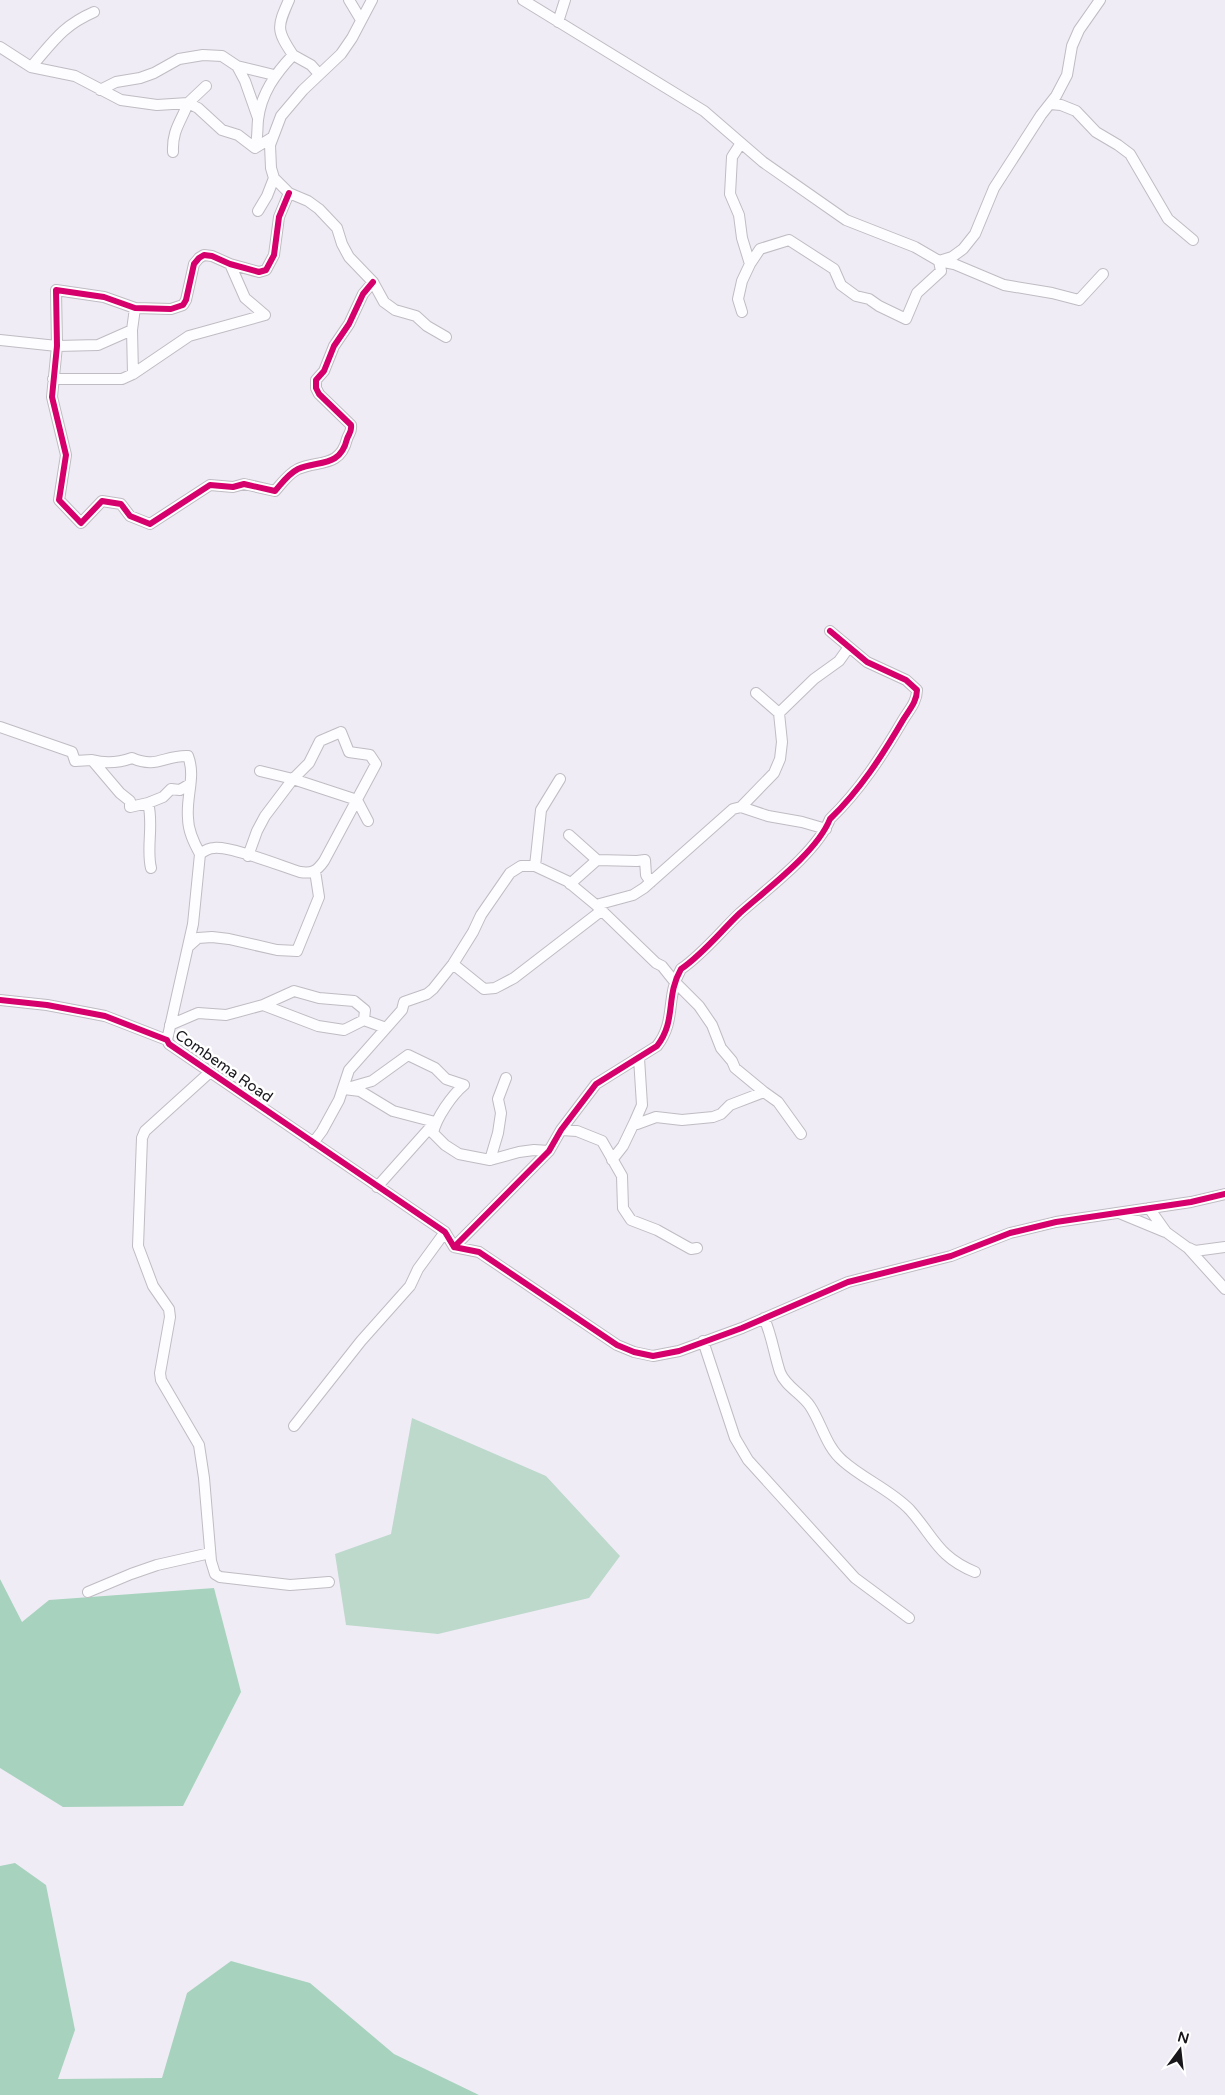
<svg xmlns="http://www.w3.org/2000/svg" width="1225" height="2095" viewBox="0 0 1225 2095" font-family="'Varela Round',sans-serif">
	<style>
		.green { fill: #bcd9cb }
		.forest { fill: #a7d3be }
		.lines { fill: none; stroke-linecap: round; stroke-linejoin: round }
		.minor-casing { stroke: #bfbcc3; stroke-width: 12 }
		.minor { stroke: #fdfcfe; stroke-width: 10 }
		.cycleway-casing { stroke: #fff; stroke-width: 9 }
		.cycleway { stroke: #d6006c; stroke-width: 6 }
		.labels { text-anchor: middle; stroke-width: 5; stroke-linejoin: round; paint-order: stroke }
		.street-label { font-size: 15px; fill: #18151b; stroke: #fff }
	</style>
	<rect width="100%" height="100%" fill="#f0ecf5"/>
	<path class="green" d="M 412,1418 L 546,1476 L 620,1556 L 589,1598 L 438,1634 L 346,1625 L 335,1554 L 391,1534 Z"/>
	<path class="forest" d="M 0,1579 L 22,1622 L 49,1600 L 214,1588 L 241,1692 L 183,1806 L 63,1807 L 0,1768 Z
		M 15,1863 L 46,1885 L 75,2030 L 58,2079 L 162,2078 L 187,1993 L 231,1961 L 310,1983 L 394,2054 L 479,2095 L 0,2095 L 0,1866 Z"/>
	<g class="lines">
		<g class="minor-casing">
			<path id="minor" d="M 289,0 C 277,27 276,30 293,55
				M 349,0 L 361,20
				M 372,0 L 352,38 L 341,54 L 303,90 L 281,116 L 270,145 L 271,168 L 274,178 L 289,193 L 308,201 L 319,209 L 337,228 L 342,244 L 349,257 L 373,282 L 384,302 L 395,310 L 416,316 L 427,326 L 446,337
				M 523,0 L 704,111 L 763,162 L 846,220 L 915,247 L 939,261 L 954,264 L 1004,285 L 1052,293 L 1079,300 L 1103,274
				M 558,22 L 565,0
				M 0,47 L 31,67 L 75,76 L 121,100 L 157,105 L 188,103 L 206,86
				M 237,66 L 245,81 L 258,118
				M 31,67 C 53,42 62,26 94,12
				M 100,90 L 116,82 L 140,78 L 154,73 L 179,59 L 203,55 L 222,56 L 237,66 L 274,75
				M 1050,104 L 1061,105 L 1076,111 L 1096,132 L 1118,145 L 1130,154 L 1168,219 L 1193,240
				M 741,143 L 732,157 L 730,194 L 739,215 L 742,238 L 750,264
				M 255,148 C 258,138 257,130 258,120 C 261,94 275,74 293,55 L 311,65 L 319,74
				M 173,152 C 172,130 181,122 188,103 L 198,108 L 222,130 L 238,135 L 255,148 L 273,137
				M 289,193 L 279,217 L 274,255 L 266,270 L 259,272 L 230,264 L 212,256 L 204,255 L 199,258 L 194,264 L 186,300 L 183,305 L 171,309 L 135,308 L 104,297 L 56,290 L 57,346 L 52,397 L 66,455 L 59,500 L 81,523 L 102,501 L 121,504 L 130,516 L 150,524 L 210,485 L 233,487 L 244,484 L 275,491 C 282,483 288,474 298,469 C 318,460 340,468 347,439 C 349,433 352,432 351,425 L 319,394 L 316,388 L 316,380 L 324,371 L 334,346 L 349,324 L 363,294 L 373,282
				M 258,211 L 267,196 L 274,178
				M 230,264 L 245,298 L 265,315
				M 742,312 L 738,299 L 742,281 L 750,264 L 760,249 L 789,240 L 834,269 L 841,285 L 856,296 L 869,299 L 879,306 L 906,319 L 917,293 L 941,271 L 939,261 L 952,257 L 963,249 L 975,234 L 994,188 L 1041,115 L 1056,96 L 1067,75 L 1072,46 L 1079,30 L 1100,0
				M 0,340 L 57,346 L 98,345 L 132,330
				M 133,374 L 132,330 L 135,308
				M 53,379 L 122,379 L 133,374 L 189,336 L 265,315
				M 779,713 L 814,679 L 839,661 L 849,647
				M 0,727 L 72,752 L 75,761 L 92,760 L 120,793 L 130,801 L 130,807 L 148,803
				M 92,760 C 106,764 118,763 132,758 C 157,769 164,755 188,756 C 196,777 186,795 188,818 C 188,831 194,843 200,854
				M 260,771 L 293,779 L 357,800 L 368,821
				M 741,807 L 768,816 L 802,822 L 826,829
				M 569,835 L 597,860
				M 535,866 L 541,810 L 560,779
				M 151,868 C 146,848 154,824 148,803 L 163,797 L 171,789 L 180,790 L 190,784
				M 570,884 L 597,860 L 637,861 L 645,860 L 646,875 L 651,882
				M 596,905 L 633,895 L 644,888 L 724,817 L 733,809 L 741,807 L 774,773 L 780,759 L 782,742 L 779,713 L 756,693
				M 189,946 L 198,938 L 212,937 L 229,939 L 277,950 L 297,951 L 319,897 L 315,871
				M 453,964 L 484,989 L 495,988 L 514,978 L 601,911
				M 0,1000 L 47,1005 L 105,1016 L 167,1040 L 169,1044 L 445,1232 L 454,1247 L 479,1252 L 617,1345 L 634,1352 L 653,1356 L 679,1351 L 742,1328 L 848,1282 L 951,1256 L 1010,1233 L 1056,1222 L 1191,1202 L 1225,1194
				M 263,1005 L 318,1026 L 344,1030 L 364,1020 L 386,1028
				M 170,1025 L 198,1013 L 226,1015 L 263,1005 L 294,991 L 319,998 L 354,1001 L 365,1010 L 364,1020
				M 167,1040 L 193,924 L 200,854 C 204,851 208,848 214,848 C 231,846 281,866 300,872 C 312,874 317,871 324,861 L 376,764 L 370,755 L 349,752 L 341,732 L 320,741 L 309,763 L 293,779 L 265,816 L 257,831 L 248,856
				M 639,1058 L 642,1105 L 635,1121 L 637,1124 L 656,1117 L 682,1120 L 713,1117 L 721,1114 L 730,1105 L 764,1092 L 778,1102 L 801,1134
				M 209,1073 L 145,1131 L 142,1138 L 138,1246 L 153,1286 L 169,1309 L 170,1317 L 160,1373 L 161,1380 L 199,1445 L 204,1478 L 211,1561 L 215,1574 L 220,1577 L 290,1585 L 329,1582
				M 464,1085 C 452,1095 436,1118 433,1133 L 445,1145 L 459,1154 L 490,1160 L 519,1152 L 534,1150 L 549,1151
				M 561,1130 L 577,1131 L 602,1141 L 622,1176 L 623,1208 L 631,1220 L 657,1230 L 691,1249 L 697,1248
				M 313,1143 L 322,1131 L 339,1100 L 349,1070 L 402,1010 L 404,1002 L 427,994 L 433,989 L 453,964 L 473,932 L 481,915 L 510,873 L 521,866 L 535,866 L 567,881 L 596,905 L 656,963 L 662,966 L 674,981 L 699,1006 L 712,1025 L 721,1048 L 732,1061 L 735,1068 L 764,1092
				M 490,1160 L 498,1133 L 501,1113 L 498,1099 L 506,1078
				M 612,1160 L 623,1146 L 635,1121
				M 377,1187 L 435,1122 L 393,1111 L 360,1091 L 344,1089 L 372,1081 L 408,1055 L 435,1068 L 446,1079 L 464,1085
				M 1149,1208 L 1166,1232 L 1188,1248 L 1225,1289
				M 1119,1213 L 1165,1232
				M 454,1247 L 549,1151 L 561,1130 L 596,1084 L 657,1046 C 677,1020 665,997 681,969 C 703,954 721,931 740,913 C 767,889 817,852 830,819 C 860,790 882,756 903,720 C 909,710 917,702 917,690 L 906,680 L 867,662 L 830,631
				M 1189,1248 L 1195,1251 L 1225,1247
				M 764,1318 C 772,1336 774,1354 780,1372 C 785,1386 802,1394 810,1406 C 822,1424 826,1447 843,1461 C 863,1479 891,1490 910,1510 C 934,1537 938,1557 975,1572
				M 703,1341 L 735,1438 L 748,1460 L 855,1578 L 909,1618
				M 294,1426 L 361,1341 L 410,1286 L 418,1269 L 445,1232
				M 88,1592 L 131,1574 L 157,1565 L 210,1553"/>
		</g>
		<use href="#minor" class="minor"/>
		<g class="cycleway-casing">
			<path id="cycleway" d="M 289,193 L 279,217 L 274,255 L 266,270 L 259,272 L 230,264 L 212,256 L 204,255 L 199,258 L 194,264 L 186,300 L 183,305 L 171,309 L 135,308 L 104,297 L 56,290 L 57,346 L 52,397 L 66,455 L 59,500 L 81,523 L 102,501 L 121,504 L 130,516 L 150,524 L 210,485 L 233,487 L 244,484 L 275,491 C 282,483 288,474 298,469 C 318,460 340,468 347,439 C 349,433 352,432 351,425 L 319,394 L 316,388 L 316,380 L 324,371 L 334,346 L 349,324 L 363,294 L 373,282
				M 0,1000 L 47,1005 L 105,1016 L 167,1040 L 169,1044 L 445,1232 L 454,1247 L 479,1252 L 617,1345 L 634,1352 L 653,1356 L 679,1351 L 742,1328 L 848,1282 L 951,1256 L 1010,1233 L 1056,1222 L 1191,1202 L 1225,1194
				M 454,1247 L 549,1151 L 561,1130 L 596,1084 L 657,1046 C 677,1020 665,997 681,969 C 703,954 721,931 740,913 C 767,889 817,852 830,819 C 860,790 882,756 903,720 C 909,710 917,702 917,690 L 906,680 L 867,662 L 830,631"/>
		</g>
		<use href="#cycleway" class="cycleway"/>
	</g>
	<g class="labels">
		<g class="street-label">
			<text transform="translate(224 1066) rotate(35)" y="5">Combema Road</text>
		</g>
	</g>
	<g transform="translate(1180 2050) rotate(15)" stroke="#ffffff" stroke-width="4" paint-order="stroke">
	<path d="M0-4L9 19L0 12L-9 19Z" fill="#18151b"/>
	<text y="-8" font-size="14" font-weight="bold" text-anchor="middle" fill="#18151b">N</text>
	</g>
</svg>
